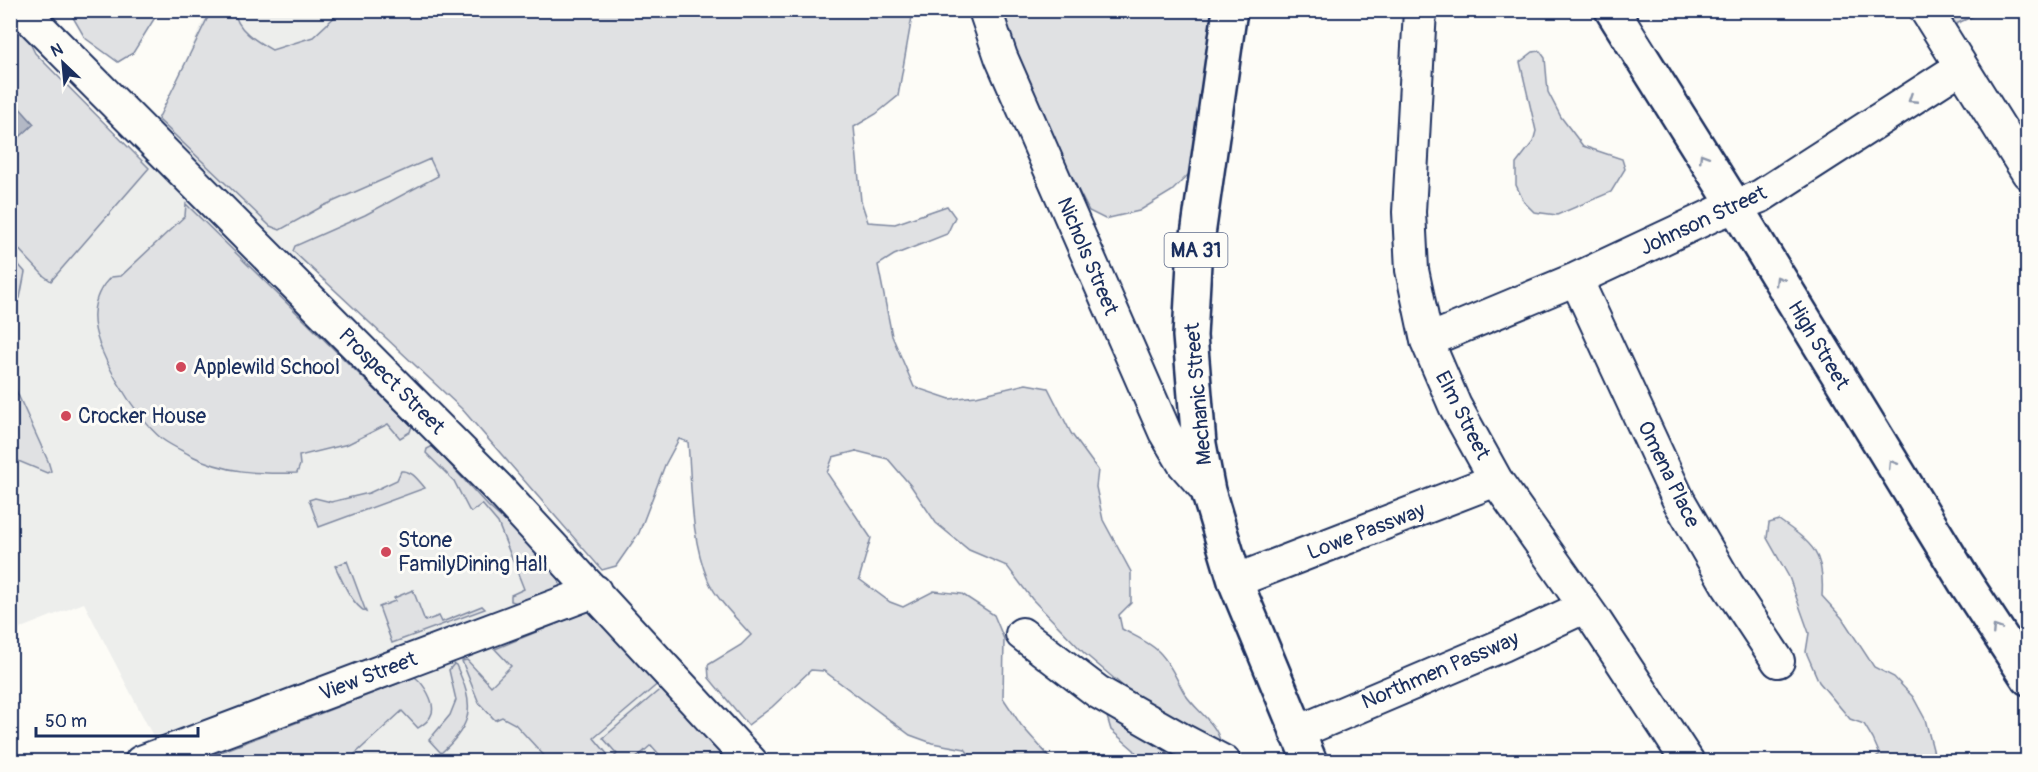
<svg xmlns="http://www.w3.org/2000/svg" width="2038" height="772" viewBox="0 0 2038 772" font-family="Pangolin,sans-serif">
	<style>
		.built { fill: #edeeec }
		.green { fill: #e0e1e3; stroke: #7e88a0; stroke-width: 1.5 }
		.water { fill: #b3b8c5; stroke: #76819c; stroke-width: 1.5 }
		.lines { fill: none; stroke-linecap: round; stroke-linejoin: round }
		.minor-casing { stroke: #1b2f5e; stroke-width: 36 }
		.major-casing { stroke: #1b2f5e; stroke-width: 38 }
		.minor { stroke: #fdfcf7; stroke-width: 32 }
		.major { stroke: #fdfcf7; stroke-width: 33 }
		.oneway { stroke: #8c96aa }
		.poi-dot { fill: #d1495b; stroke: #fdfcf7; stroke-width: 2 }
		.labels { text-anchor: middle; stroke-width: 6; stroke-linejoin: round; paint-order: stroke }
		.shield { fill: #fdfcf7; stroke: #5f6c8c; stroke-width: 1.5 }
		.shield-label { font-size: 20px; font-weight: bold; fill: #1b2f5e }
		.street-label { font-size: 21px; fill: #1b2f5e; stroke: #fdfcf7 }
		.poi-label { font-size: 21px; fill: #1b2f5e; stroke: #fdfcf7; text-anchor: start }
	</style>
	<rect width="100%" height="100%" fill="#fdfcf7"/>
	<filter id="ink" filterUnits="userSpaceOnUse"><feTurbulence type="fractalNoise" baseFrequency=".0167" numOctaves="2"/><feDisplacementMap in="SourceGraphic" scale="12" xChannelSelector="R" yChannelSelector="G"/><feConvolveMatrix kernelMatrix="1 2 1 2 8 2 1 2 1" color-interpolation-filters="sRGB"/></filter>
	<g filter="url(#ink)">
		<path class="built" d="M 208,11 L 740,11 L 769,46 L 266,282 L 438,451 L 722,761 L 194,761 L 178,730 L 154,738 L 84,603 L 11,632 L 10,29 L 140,159 Z"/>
		<path class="green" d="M 70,11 L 70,10 L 159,11 L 133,53 L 118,62 L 85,38 L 71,14 Z
			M 211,11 L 235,11 C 235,29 258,42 272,50 L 313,37 L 341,11 L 913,11 L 898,96 L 876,114 L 854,127 L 861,201 L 868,222 L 895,224 L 947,206 L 955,217 L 947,234 L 894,255 L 878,265 L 892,336 L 914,387 L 950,399 L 976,396 L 1026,384 L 1048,388 L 1071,433 L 1098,470 L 1096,487 L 1103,520 L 1131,572 L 1131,603 L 1119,615 L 1122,629 C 1134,636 1152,643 1161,654 C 1172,666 1177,681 1185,694 C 1198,714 1223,726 1221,752 L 1137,698 L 1084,653 L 1032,599 L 1007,566 L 969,550 L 936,523 L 911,486 L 888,459 L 856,451 L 833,457 L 827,473 L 871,538 L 859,579 L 890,602 L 903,607 L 934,591 L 962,594 L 994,615 L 1004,639 L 1003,698 L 1021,725 L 1053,761 L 974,761 L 965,749 L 932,743 L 910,735 L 824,671 L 811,670 L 772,707 L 748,725 L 709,678 L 708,665 L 741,645 L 751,635 C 737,619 717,600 708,580 C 690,537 692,488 688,442 L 679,439 L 665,465 L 639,533 L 616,566 L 602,570 L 462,409 L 293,251 L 295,246 L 365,215 L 438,176 L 430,159 L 323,206 L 280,230 L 270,226 L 158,119 Z
			M 1002,11 L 1216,11 L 1191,172 L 1172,191 L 1139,211 L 1105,219 L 1089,211 L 1060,154 L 1018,56 Z
			M 1947,11 L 1984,11 L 1956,24 Z
			M 11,18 L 26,35 L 35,53 L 149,168 L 51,281 L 44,276 L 11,241 Z
			M 1540,51 L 1545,58 L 1548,92 L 1561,117 L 1583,146 L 1622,159 L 1625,169 L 1611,192 L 1557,215 L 1534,212 L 1524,202 L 1516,185 L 1516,164 L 1533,142 L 1536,131 L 1520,62 L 1533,52 Z
			M 186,204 L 412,426 L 410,432 L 400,438 L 388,424 L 348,444 L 299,456 L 300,465 L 297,473 C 258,474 225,473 190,455 C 181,450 170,445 162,439 C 136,418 91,348 94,313 C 95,298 100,287 111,277 L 121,276 L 185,216 Z
			M 11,256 L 25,272 L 20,298 L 11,308 Z
			M 10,377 L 48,461 L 51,471 L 47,473 L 11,458 Z
			M 433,446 L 488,506 L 557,568 L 560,585 L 557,589 L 520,604 L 511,601 L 511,595 L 524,589 L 498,523 L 482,504 L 471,512 L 469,510 L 454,481 L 426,453 L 427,449 Z
			M 401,471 C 412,470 418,480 425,488 L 319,527 L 309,500 L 315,498 L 331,502 L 369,493 L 397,480 Z
			M 1779,520 C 1813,544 1825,553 1822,596 L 1842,618 L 1874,667 L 1894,677 L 1913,697 L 1925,719 L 1936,761 L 1871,761 L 1880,755 L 1873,739 L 1864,724 L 1850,719 L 1819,682 L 1806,652 L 1809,633 L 1789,577 L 1767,538 L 1769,523 Z
			M 347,561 L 366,612 C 351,604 342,580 335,566 Z
			M 413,590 L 425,621 L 439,616 L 442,622 L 482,606 L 485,609 L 392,643 L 379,607 L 395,601 L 394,598 Z
			M 590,610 L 660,682 L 594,738 L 608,755 L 601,761 L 549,761 L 515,724 L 502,717 L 495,720 L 479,703 L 462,661 L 467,660 L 491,686 L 511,666 L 495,649 Z
			M 454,664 L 456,665 C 474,704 475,723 441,753 L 429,740 L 450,715 L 456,700 L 449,670 Z
			M 415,677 C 424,684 435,702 432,713 C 430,720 424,724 418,728 L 402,711 L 355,754 L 350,761 L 203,761 L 205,758 Z
			M 664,686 L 732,761 L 665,761 L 651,745 L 633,761 L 614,761 L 612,759 L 617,754 L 603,738 Z
			M 1105,710 L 1184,759 L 1185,761 L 1142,761 L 1134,750 L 1111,730 Z"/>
		<path class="water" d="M 17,105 L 34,124 L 11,145 L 11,111 Z"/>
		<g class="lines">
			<g class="minor-casing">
				<path id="minor" d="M 22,10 L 499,489 L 751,762
					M 985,10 L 1001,57 L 1165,432 L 1184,464 L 1208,491
					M 1420,10 L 1409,212 L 1412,270 L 1427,341 L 1455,406 L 1496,480 L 1596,622 L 1688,762
					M 1926,10 L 2028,173
					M 1576,279 L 1679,501 L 1727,584 L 1778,661
					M 1427,341 L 1576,279 L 1715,214 L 1761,196 L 1961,67
					M 1235,581 L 1496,480
					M 1022,634 L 1098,692 L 1182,740 L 1224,762
					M 1296,733 L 1503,645 L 1584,607
					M 141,762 L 595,591"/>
			</g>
			<g class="major-casing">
				<path id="major" d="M 1230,10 L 1194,263 L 1190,336 L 1199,444 L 1208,491 L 1235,581 L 1310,762
					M 1612,10 L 1735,206 L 1965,582 L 2028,678"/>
			</g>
			<use href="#minor" class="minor"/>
			<use href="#major" class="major"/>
		</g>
		<defs><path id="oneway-chevron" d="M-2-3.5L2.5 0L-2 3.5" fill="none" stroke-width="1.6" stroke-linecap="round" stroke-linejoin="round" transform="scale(1.5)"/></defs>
		<g class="oneway">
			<use href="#oneway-chevron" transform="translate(1912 99) rotate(147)"/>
			<use href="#oneway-chevron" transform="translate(1703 157) rotate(-122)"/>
			<use href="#oneway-chevron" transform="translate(1779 280) rotate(-121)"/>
			<use href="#oneway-chevron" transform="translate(1892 464) rotate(-122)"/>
			<use href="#oneway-chevron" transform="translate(1996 629) rotate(-123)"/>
		</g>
	</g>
	<g class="poi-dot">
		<circle cx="181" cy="367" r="6"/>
		<circle cx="66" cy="416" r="6"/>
		<circle cx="386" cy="552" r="6"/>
	</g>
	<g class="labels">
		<rect class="shield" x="1164.5" y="233" width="63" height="34" rx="4.5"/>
		<g class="shield-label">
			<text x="1196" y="257">MA 31</text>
		</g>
		<g class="street-label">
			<text transform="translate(1703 220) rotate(-25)" y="7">Johnson Street</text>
			<text transform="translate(1088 256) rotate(67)" y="7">Nichols Street</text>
			<text transform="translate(1819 345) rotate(59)" y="7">High Street</text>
			<text transform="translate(392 381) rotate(45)" y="7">Prospect Street</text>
			<text transform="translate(1198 394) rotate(-95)" y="7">Mechanic Street</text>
			<text transform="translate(1463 415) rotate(63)" y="7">Elm Street</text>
			<text transform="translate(1669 474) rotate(64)" y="7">Omena Place</text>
			<text transform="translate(1366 531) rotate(-21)" y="7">Lowe Passway</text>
			<text transform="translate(1440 670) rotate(-23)" y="7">Northmen Passway</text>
			<text transform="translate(368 676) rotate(-21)" y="7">View Street</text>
		</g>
		<g class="poi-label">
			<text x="193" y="374">Applewild School</text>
			<text x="78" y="423">Crocker House</text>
			<text x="398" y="547">Stone<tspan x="398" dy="24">FamilyDining Hall</tspan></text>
		</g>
	</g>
	<rect width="2038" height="772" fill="none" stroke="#fdfcf7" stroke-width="36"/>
	<rect x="18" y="18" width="2002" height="736" fill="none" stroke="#1b2f5e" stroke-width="2" filter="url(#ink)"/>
	<g transform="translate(63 63) rotate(334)" stroke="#fdfcf7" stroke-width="4.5" paint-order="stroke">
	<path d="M0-4.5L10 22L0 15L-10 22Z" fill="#1b2f5e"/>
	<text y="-9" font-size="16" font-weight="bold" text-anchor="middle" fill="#1b2f5e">N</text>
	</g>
	<path d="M36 727v9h162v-9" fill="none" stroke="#1b2f5e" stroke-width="3"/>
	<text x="45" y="727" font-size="18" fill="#1b2f5e" stroke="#fdfcf7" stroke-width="4.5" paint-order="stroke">50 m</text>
</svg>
